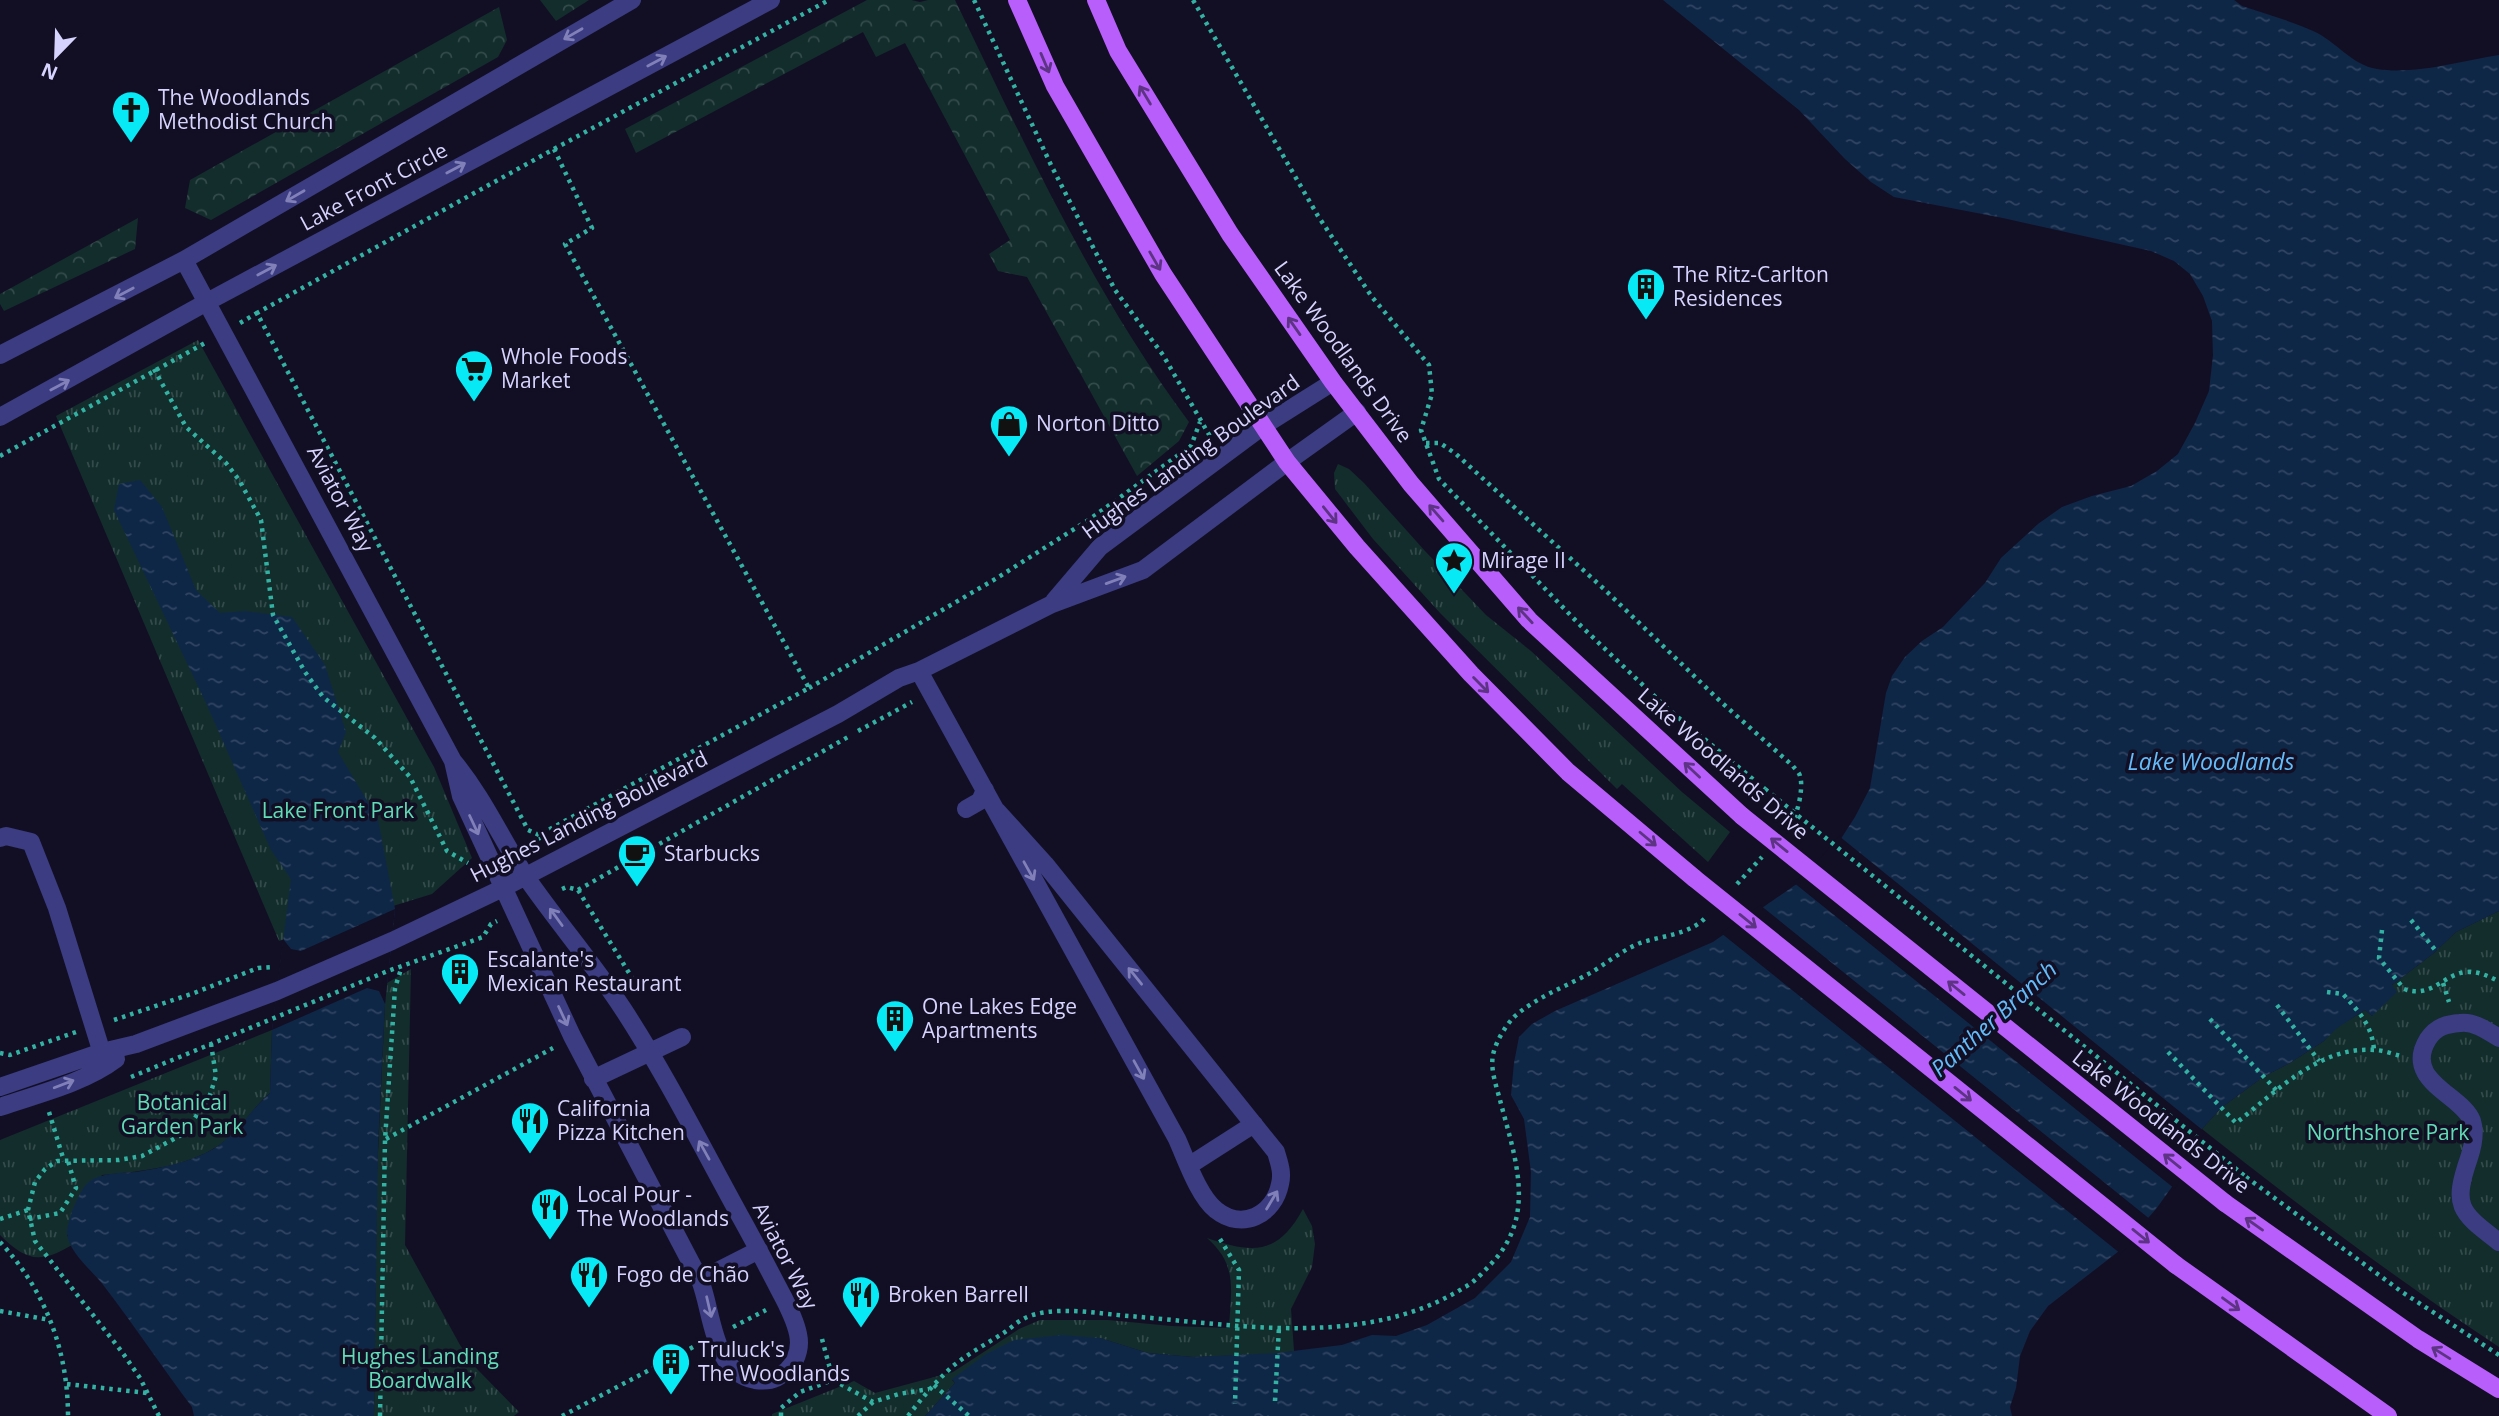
<svg xmlns="http://www.w3.org/2000/svg" width="2499" height="1416" viewBox="0 0 2499 1416" font-family="'Open Sans',sans-serif">
	<style>
		.grass { fill: url(#grass-tufts) }
		.forest { fill: url(#forest-crowns) }
		.water { fill: url(#water-ripples) }
		.pier { fill: #120f24 }
		.lines { fill: none; stroke-linecap: round; stroke-linejoin: round }
		.path { stroke: #33b2a4; stroke-width: 4.5; stroke-dasharray: 3.5 5; stroke-linecap: butt }
		.minor { stroke: #3b3c81; stroke-width: 18 }
		.major { stroke: #b85efa; stroke-width: 18 }
		.path-bridge { stroke: #33b2a4; stroke-width: 4.5; stroke-dasharray: 3.5 5; stroke-linecap: butt }
		.major-bridge { stroke: #b85efa; stroke-width: 18 }
		.oneway { stroke: #8180b9 }
		.oneway2 { stroke: #5d3384 }
		.labels { text-anchor: middle; stroke-width: 7; stroke-linejoin: round; paint-order: stroke }
		.poi-label { font-size: 21px; fill: #d6d3fe; stroke: #120f24; text-anchor: start }
		.street-label { font-size: 21px; fill: #d6d3fe; stroke: #120f24 }
		.park-label { font-size: 21px; fill: #61dcb7; stroke: #120f24 }
		.water-label { font-size: 23px; font-style: italic; fill: #64bcfa; stroke: #120f24 }
	</style>
	<defs>
		<pattern id="grass-tufts" width="24" height="20" patternUnits="userSpaceOnUse" patternTransform="scale(1.75)"><rect width="24" height="20" fill="#122d2b"/><path d="M3 7l-1-3M5 7V3M7 7l1-3M15 17l-1-3M17 17v-4M19 17l1-3" fill="none" stroke="#344b4b"/></pattern>
		<pattern id="forest-crowns" width="20" height="18" patternUnits="userSpaceOnUse" patternTransform="scale(1.75)"><rect width="20" height="18" fill="#122d2b"/><path d="M2 6a3 3 0 1 1 6 0M12 15a3 3 0 1 1 6 0" fill="none" stroke="#344b4b"/></pattern>
		<pattern id="water-ripples" width="26" height="14" patternUnits="userSpaceOnUse" patternTransform="scale(1.75)"><rect width="26" height="14" fill="#0f2747"/><path d="M2 4q2-2 4 0t4 0M15 11q2-2 4 0t4 0" fill="none" stroke="#314563"/></pattern>
	</defs>
	<rect width="100%" height="100%" fill="#120f24"/>
	<path class="grass" d="M 198,340 L 434,767 L 472,858 L 432,894 L 279,941 L 56,416 Z
		M 1338,464 L 1349,469 L 1364,483 L 1425,551 L 1486,615 L 1531,651 L 1682,792 L 1730,832 L 1708,862 L 1622,784 L 1617,789 L 1441,614 L 1373,539 L 1335,489 L 1334,473 Z
		M 2499,911 L 2499,1347 C 2396,1279 2299,1206 2202,1129 L 2221,1108 L 2263,1077 L 2290,1063 L 2324,1041 L 2335,1029 L 2365,1010 L 2372,1016 L 2392,985 L 2434,953 L 2456,932 Z
		M 411,969 L 405,1245 L 460,1345 L 477,1369 L 519,1412 L 514,1416 L 374,1416 L 377,1174 L 385,1004 L 387,983 Z
		M 272,1030 L 270,1093 C 253,1107 243,1126 226,1140 C 193,1167 143,1171 102,1175 L 67,1235 L 72,1245 C 40,1264 26,1261 0,1235 L 0,1140 Z
		M 1303,1209 L 1312,1226 L 1315,1244 L 1312,1267 L 1291,1309 L 1294,1351 L 1282,1353 L 1280,1403 L 1271,1354 L 1193,1357 L 1148,1353 L 1100,1338 L 952,1380 L 955,1383 L 925,1416 L 772,1416 L 772,1414 L 854,1381 L 875,1393 L 953,1372 L 1019,1329 L 1040,1320 L 1108,1320 L 1171,1326 L 1229,1328 C 1231,1290 1238,1265 1207,1238 C 1253,1254 1278,1255 1303,1209 Z"/>
	<path class="forest" d="M 540,0 L 589,0 L 556,21 Z
		M 867,0 L 911,0 L 920,2 L 928,0 L 955,0 C 1025,145 1093,293 1189,422 L 1179,441 L 1137,476 L 1027,277 L 998,271 L 989,254 L 1010,240 L 905,43 L 876,57 L 863,32 L 636,153 L 625,129 Z
		M 499,7 L 507,40 L 498,57 L 211,220 L 185,208 L 190,180 Z
		M 138,218 L 135,249 L 4,311 L 0,304 L 0,294 Z"/>
	<path class="water" d="M 1663,0 L 2234,0 L 2242,6 C 2266,14 2291,21 2313,31 C 2336,41 2351,65 2377,69 C 2414,75 2462,61 2499,55 L 2499,911 L 2456,932 L 2434,953 L 2392,985 L 2397,992 L 2372,1016 L 2365,1010 L 2360,1013 L 2336,1029 L 2324,1041 L 2290,1063 L 2263,1077 L 2221,1108 L 2202,1129 L 2174,1184 L 2156,1209 L 2119,1251 L 2048,1306 L 2030,1331 L 2020,1356 L 2016,1388 L 2010,1407 L 2012,1416 L 925,1416 L 955,1383 L 952,1379 L 986,1354 L 1014,1340 L 1062,1335 L 1100,1338 L 1148,1353 L 1193,1357 L 1277,1353 L 1342,1345 L 1372,1335 L 1396,1336 L 1427,1325 L 1475,1298 L 1511,1262 L 1530,1217 L 1531,1172 L 1524,1119 L 1511,1095 L 1514,1063 L 1519,1037 L 1532,1024 L 1555,1011 L 1713,942 L 1814,872 L 1835,848 L 1855,817 L 1870,788 L 1886,693 L 1892,676 L 1905,657 L 1922,641 L 1943,627 L 1985,583 L 2001,558 L 2038,524 L 2062,507 L 2092,496 L 2131,486 L 2157,471 L 2178,454 L 2195,423 L 2209,391 L 2213,355 L 2212,321 L 2203,296 L 2190,274 L 2174,261 L 2151,251 L 2003,218 L 1894,197 L 1871,182 L 1845,159 L 1799,110 Z
		M 140,480 L 162,507 L 196,590 L 220,613 L 245,611 L 292,617 L 325,665 L 346,732 L 338,752 L 378,819 L 395,909 L 385,1004 L 378,1147 L 374,1416 L 194,1416 L 192,1407 C 162,1367 134,1325 104,1286 C 93,1271 68,1252 67,1233 C 67,1221 80,1187 90,1181 C 106,1171 125,1174 142,1171 C 160,1168 183,1163 199,1156 C 232,1144 246,1114 270,1093 L 272,1030 L 291,879 L 271,850 L 206,703 L 114,510 L 119,484 Z"/>
	<path class="pier" d="M 1839,836 L 2205,1132 L 2175,1189 L 1793,882 L 1811,869 Z
		M 1760,905 L 2151,1220 L 2121,1254 L 1721,933 Z
		M 395,909 L 385,1004 L 379,991 L 367,988 L 272,1030 L 283,939 L 291,949 L 301,951 Z"/>
	<g class="lines">
		<path class="path" d="M 974,0 L 1051,165 L 1115,290 L 1163,355 L 1211,438
			M 1193,0 L 1318,216 L 1372,297 L 1429,365 L 1432,394 L 1421,430 L 1439,479 L 1581,626 L 1668,709 L 1765,789
			M 554,149 L 829,0
			M 240,323 L 257,313
			M 154,369 L 186,427 L 226,463 L 239,480 L 261,520 L 273,615 L 305,672 L 323,697 L 375,738 L 410,777 L 447,851 L 468,863
			M 1426,443 L 1440,443 L 1456,454 L 1604,589 L 1720,701 L 1793,766 C 1795,769 1799,772 1800,776 C 1804,788 1797,818 1789,827
			M 0,456 L 205,343
			M 809,688 L 997,578 L 1090,519 L 1191,446 L 1200,422
			M 858,731 L 912,702
			M 539,835 L 528,830 L 257,313 L 554,149 L 592,228 L 565,244 L 809,688 L 539,835 L 543,843
			M 1737,884 L 1762,857
			M 562,889 L 567,887 L 578,890 L 634,981
			M 578,890 L 848,737
			M 2411,920 L 2436,951
			M 2382,930 L 2379,958 L 2404,989 C 2431,999 2444,974 2466,972 C 2478,971 2488,976 2498,981 L 2499,980
			M 2443,983 L 2449,1002
			M 2327,992 L 2343,994 C 2359,1012 2372,1025 2374,1050
			M 2277,1005 L 2319,1061
			M 2210,1019 L 2277,1091
			M 114,1020 L 194,993 L 258,968 L 274,967
			M 2168,1052 L 2236,1123 C 2276,1092 2319,1046 2374,1050 C 2383,1050 2393,1054 2401,1056
			M 0,1053 L 10,1055 L 76,1032
			M 131,1077 L 388,971 L 483,937 L 491,924 L 497,921
			M 49,1112 L 64,1161
			M 386,1139 L 553,1048
			M 2246,1177 L 2402,1292 L 2499,1355
			M 0,1219 L 28,1210
			M 29,1219 L 60,1213 L 76,1188 L 68,1161
			M 1220,1239 L 1239,1270 L 1235,1404
			M 0,1242 C 45,1290 68,1350 68,1416
			M 0,1311 L 50,1320
			M 733,1327 L 766,1310
			M 822,1339 L 833,1380 L 873,1402 L 899,1394 L 929,1389
			M 67,1384 L 147,1393
			M 934,1385 L 969,1416
			M 1275,1401 L 1279,1327
			M 159,1416 L 140,1378 L 122,1352 L 35,1241 L 28,1210 L 35,1182 L 45,1169 L 57,1161 L 119,1160 L 142,1156 L 185,1133 L 210,1095 L 216,1076 L 211,1044
			M 380,1416 L 385,1140 L 395,988 L 401,969
			M 562,1416 L 697,1345
			M 781,1416 L 781,1408 L 800,1392 L 833,1380
			M 858,1416 L 873,1402
			M 908,1416 C 922,1398 936,1381 953,1366 C 969,1353 988,1343 1005,1332 C 1011,1328 1017,1322 1023,1319 C 1051,1304 1099,1314 1129,1316 C 1240,1325 1366,1349 1465,1287 C 1475,1282 1483,1272 1490,1265 C 1538,1216 1515,1158 1500,1100 C 1496,1085 1489,1066 1494,1051 C 1497,1040 1506,1025 1514,1017 C 1536,997 1567,986 1592,972 C 1608,962 1623,950 1640,943 C 1664,935 1690,935 1707,916"/>
		<path class="minor" d="M 184,260 L 453,761 C 483,797 501,838 526,877 C 557,922 593,963 623,1009 C 666,1075 702,1147 740,1216 C 754,1241 767,1266 780,1291 C 787,1304 795,1319 798,1334 C 802,1352 793,1370 776,1378 C 770,1381 762,1381 755,1380 C 712,1372 713,1313 700,1280 L 572,1036 L 461,796 L 453,761
			M 0,355 L 184,260 L 632,0
			M 0,417 L 207,302 L 771,0
			M 1054,601 L 1100,547 L 1263,426 L 1333,382
			M 919,671 L 1177,1139 C 1186,1159 1199,1197 1216,1210 C 1242,1231 1274,1215 1280,1184 C 1283,1172 1279,1163 1276,1152 L 1045,864 L 997,811
			M 966,809 L 980,801 L 985,790
			M 0,838 L 6,836 L 31,842 L 57,908 L 106,1066
			M 2499,1038 C 2488,1031 2474,1021 2460,1023 C 2446,1024 2436,1027 2428,1039 C 2402,1081 2463,1095 2472,1121 C 2476,1133 2473,1146 2469,1158 C 2452,1207 2460,1212 2499,1242
			M 593,1079 L 682,1037
			M 0,1087 L 102,1052 L 136,1044 L 277,991 L 392,941 L 503,888 L 838,714 L 899,678 L 919,671 L 1052,604 L 1143,570 L 1287,462 L 1357,412
			M 0,1107 C 38,1094 84,1083 116,1059
			M 1190,1165 L 1254,1124
			M 700,1280 L 759,1250"/>
		<path class="major" d="M 1017,0 L 1055,86 L 1163,274 L 1287,462 L 1357,547 L 1471,674 L 1568,772 L 1694,878
			M 1096,0 L 1118,51 L 1230,234 L 1333,382 L 1411,484 L 1529,620 L 1742,816
			M 2225,1203 L 2418,1339 L 2499,1389
			M 2176,1265 L 2388,1416"/>
		<path class="path-bridge" d="M 1765,789 L 2246,1177"/>
		<path class="major-bridge" d="M 1742,816 L 2225,1203
			M 1694,878 L 2176,1265"/>
	</g>
	<defs><path id="oneway-shaft" d="M-6 0H5M1.5-3L5.5 0L1.5 3" fill="none" stroke-width="1.6" stroke-linecap="round" stroke-linejoin="round" transform="scale(1.75)"/></defs>
	<g class="oneway">
		<use href="#oneway-shaft" transform="translate(573 34) rotate(150)"/>
		<use href="#oneway-shaft" transform="translate(657 61) rotate(-28)"/>
		<use href="#oneway-shaft" transform="translate(456 168) rotate(-28)"/>
		<use href="#oneway-shaft" transform="translate(295 196) rotate(150)"/>
		<use href="#oneway-shaft" transform="translate(267 270) rotate(-28)"/>
		<use href="#oneway-shaft" transform="translate(124 293) rotate(152)"/>
		<use href="#oneway-shaft" transform="translate(60 385) rotate(-28)"/>
		<use href="#oneway-shaft" transform="translate(1116 580) rotate(-20)"/>
		<use href="#oneway-shaft" transform="translate(474 825) rotate(65)"/>
		<use href="#oneway-shaft" transform="translate(1029 871) rotate(61)"/>
		<use href="#oneway-shaft" transform="translate(556 917) rotate(-126)"/>
		<use href="#oneway-shaft" transform="translate(1135 976) rotate(-129)"/>
		<use href="#oneway-shaft" transform="translate(563 1016) rotate(65)"/>
		<use href="#oneway-shaft" transform="translate(1139 1070) rotate(61)"/>
		<use href="#oneway-shaft" transform="translate(64 1084) rotate(-21)"/>
		<use href="#oneway-shaft" transform="translate(704 1150) rotate(-119)"/>
		<use href="#oneway-shaft" transform="translate(1272 1200) rotate(-59)"/>
		<use href="#oneway-shaft" transform="translate(709 1307) rotate(77)"/>
	</g>
	<g class="oneway2">
		<use href="#oneway-shaft" transform="translate(1045 63) rotate(67)"/>
		<use href="#oneway-shaft" transform="translate(1145 95) rotate(-121)"/>
		<use href="#oneway-shaft" transform="translate(1155 261) rotate(60)"/>
		<use href="#oneway-shaft" transform="translate(1294 326) rotate(-125)"/>
		<use href="#oneway-shaft" transform="translate(1436 513) rotate(-131)"/>
		<use href="#oneway-shaft" transform="translate(1330 515) rotate(51)"/>
		<use href="#oneway-shaft" transform="translate(1525 615) rotate(-133)"/>
		<use href="#oneway-shaft" transform="translate(1481 685) rotate(45)"/>
		<use href="#oneway-shaft" transform="translate(1692 770) rotate(-137)"/>
		<use href="#oneway-shaft" transform="translate(1648 839) rotate(40)"/>
		<use href="#oneway-shaft" transform="translate(1779 845) rotate(-141)"/>
		<use href="#oneway-shaft" transform="translate(1748 921) rotate(39)"/>
		<use href="#oneway-shaft" transform="translate(1956 988) rotate(-141)"/>
		<use href="#oneway-shaft" transform="translate(1963 1094) rotate(39)"/>
		<use href="#oneway-shaft" transform="translate(2172 1161) rotate(-141)"/>
		<use href="#oneway-shaft" transform="translate(2254 1224) rotate(-145)"/>
		<use href="#oneway-shaft" transform="translate(2141 1236) rotate(39)"/>
		<use href="#oneway-shaft" transform="translate(2231 1304) rotate(36)"/>
		<use href="#oneway-shaft" transform="translate(2441 1353) rotate(-148)"/>
	</g>
	<defs>
		<g id="church-pin" transform="scale(2.0125)"><path d="M0 17L-7.5 6A9.5 9.5 0 1 1 7.5 6Z" fill="#07e9f5" stroke="#120f24"/><path d="M-1.2-6h2.4v3.5h3.3v2.4h-3.3V6h-2.4V-.1h-3.3v-2.4h3.3Z" fill="#111"/></g>
		<g id="building-pin" transform="scale(2.0125)"><path d="M0 17L-7.5 6A9.5 9.5 0 1 1 7.5 6Z" fill="#07e9f5" stroke="#120f24"/><path d="M-4-6H4V6H1V3H-1V6H-4ZM-2.5-4.3h1.7v1.8h-1.7ZM.8-4.3h1.7v1.8H.8ZM-2.5-1h1.7V.8h-1.7ZM.8-1h1.7V.8H.8Z" fill="#111"/></g>
		<g id="supermarket-pin" transform="scale(2.0125)"><path d="M0 17L-7.5 6A9.5 9.5 0 1 1 7.5 6Z" fill="#07e9f5" stroke="#120f24"/><path d="M-6-5.5h2.5l.6 2H6L4.5 2H-2.5L-4.4-4H-6ZM-1.5 3.2a1.3 1.3 0 1 0 .1 0ZM3 3.2a1.3 1.3 0 1 0 .1 0Z" fill="#111"/></g>
		<g id="shop-pin" transform="scale(2.0125)"><path d="M0 17L-7.5 6A9.5 9.5 0 1 1 7.5 6Z" fill="#07e9f5" stroke="#120f24"/><path d="M-5-2.5h2.3a2.7 3.5 0 0 1 5.4 0H5L5.5 6h-11ZM-1.5-2.5h3a1.5 2.3 0 0 0-3 0Z" fill="#111"/></g>
		<g id="sight-pin" transform="scale(2.0125)"><path d="M0 17L-7.5 6A9.5 9.5 0 1 1 7.5 6Z" fill="#07e9f5" stroke="#120f24"/><path d="M0-6L1.8-2.2L6-1.7L2.9 1.2L3.7 5.4L0 3.3L-3.7 5.4L-2.9 1.2L-6-1.7L-1.8-2.2Z" fill="#111"/></g>
		<g id="cafe-pin" transform="scale(2.0125)"><path d="M0 17L-7.5 6A9.5 9.5 0 1 1 7.5 6Z" fill="#07e9f5" stroke="#120f24"/><path d="M-5.5-4.5H6V0H3Q3 3.5 0 3.5H-2.5Q-5.5 3.5-5.5 0ZM3-3.2v2h1.7v-2ZM-6 4.5H4V6H-6Z" fill="#111"/></g>
		<g id="restaurant-pin" transform="scale(2.0125)"><path d="M0 17L-7.5 6A9.5 9.5 0 1 1 7.5 6Z" fill="#07e9f5" stroke="#120f24"/><path d="M-5-6h1v4h1v-4h1v4h1v-4h1v5L-1.5 .5V6h-2V.5L-5-1ZM5-6V6H3V1.5H1.5Q1.5-4 5-6Z" fill="#111"/></g>
	</defs>
	<g fill-rule="evenodd">
		<use href="#church-pin" x="131" y="110"/>
		<use href="#building-pin" x="1646" y="287"/>
		<use href="#supermarket-pin" x="474" y="369"/>
		<use href="#shop-pin" x="1009" y="424"/>
		<use href="#sight-pin" x="1454" y="561"/>
		<use href="#cafe-pin" x="637" y="854"/>
		<use href="#building-pin" x="460" y="972"/>
		<use href="#building-pin" x="895" y="1019"/>
		<use href="#restaurant-pin" x="530" y="1121"/>
		<use href="#restaurant-pin" x="550" y="1207"/>
		<use href="#restaurant-pin" x="589" y="1275"/>
		<use href="#restaurant-pin" x="861" y="1295"/>
		<use href="#building-pin" x="671" y="1362"/>
	</g>
	<g class="labels">
		<g class="poi-label">
			<text x="158" y="105">The Woodlands<tspan x="158" dy="24">Methodist Church</tspan></text>
			<text x="1673" y="282">The Ritz-Carlton<tspan x="1673" dy="24">Residences</tspan></text>
			<text x="501" y="364">Whole Foods<tspan x="501" dy="24">Market</tspan></text>
			<text x="1036" y="431">Norton Ditto</text>
			<text x="1481" y="568">Mirage II</text>
			<text x="664" y="861">Starbucks</text>
			<text x="487" y="967">Escalante's<tspan x="487" dy="24">Mexican Restaurant</tspan></text>
			<text x="922" y="1014">One Lakes Edge<tspan x="922" dy="24">Apartments</tspan></text>
			<text x="557" y="1116">California<tspan x="557" dy="24">Pizza Kitchen</tspan></text>
			<text x="577" y="1202">Local Pour -<tspan x="577" dy="24">The Woodlands</tspan></text>
			<text x="616" y="1282">Fogo de Chão</text>
			<text x="888" y="1302">Broken Barrell</text>
			<text x="698" y="1357">Truluck's<tspan x="698" dy="24">The Woodlands</tspan></text>
		</g>
		<g class="street-label">
			<text transform="translate(374 187) rotate(-28)" y="7">Lake Front Circle</text>
			<text transform="translate(1343 352) rotate(54)" y="7">Lake Woodlands Drive</text>
			<text transform="translate(1191 457) rotate(-36)" y="7">Hughes Landing Boulevard</text>
			<text transform="translate(340 499) rotate(62)" y="7">Aviator Way</text>
			<text transform="translate(1723 764) rotate(41)" y="7">Lake Woodlands Drive</text>
			<text transform="translate(589 817) rotate(-27)" y="7">Hughes Landing Boulevard</text>
			<text transform="translate(2161 1122) rotate(38)" y="7">Lake Woodlands Drive</text>
			<text transform="translate(785 1256) rotate(63)" y="7">Aviator Way</text>
		</g>
		<g class="park-label">
			<text x="338" y="818">Lake Front Park</text>
			<text x="182" y="1110">Botanical<tspan x="182" dy="24">Garden Park</tspan></text>
			<text x="2388" y="1140">Northshore Park</text>
			<text x="420" y="1364">Hughes Landing<tspan x="420" dy="24">Boardwalk</tspan></text>
		</g>
		<g class="water-label">
			<text x="2211" y="770">Lake Woodlands</text>
			<text transform="translate(1994 1019) rotate(-42)" y="8">Panther Branch</text>
		</g>
	</g>
	<g transform="translate(56 56) rotate(203)" stroke="#120f24" stroke-width="5" paint-order="stroke">
	<path d="M0-5L12 26L0 18L-12 26Z" fill="#d6d3fe"/>
	<text y="-10" font-size="19" font-weight="bold" text-anchor="middle" fill="#d6d3fe">N</text>
	</g>
</svg>
